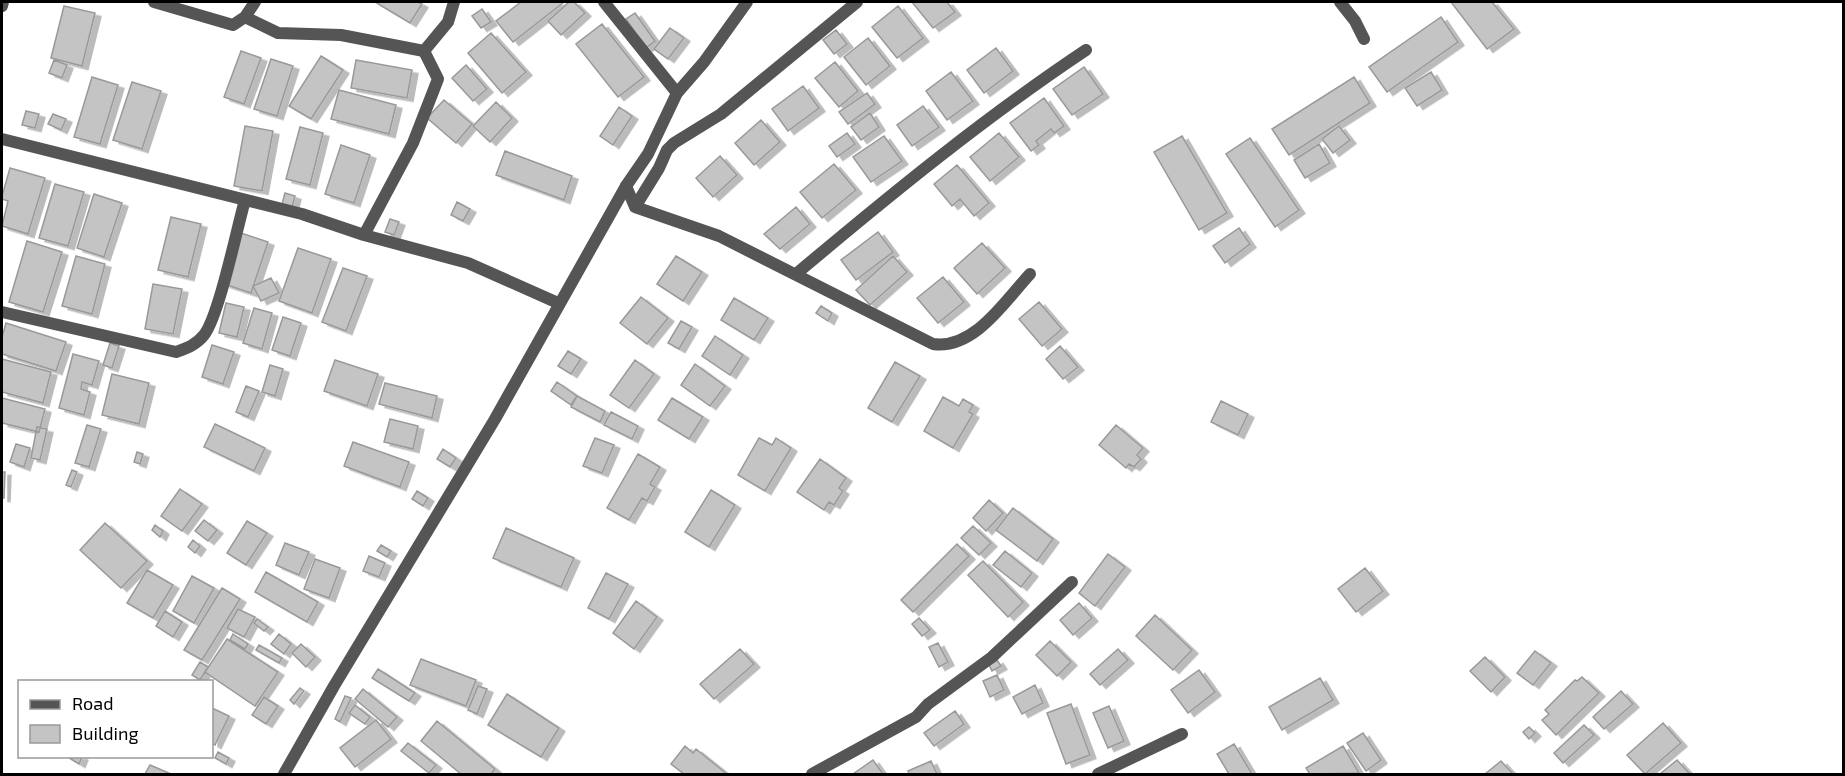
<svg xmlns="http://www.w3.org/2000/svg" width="1845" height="776" viewBox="0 0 1845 776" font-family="'Exo 2',sans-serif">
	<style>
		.building { fill: #c4c4c4; stroke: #999; stroke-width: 1.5; filter: url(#shadow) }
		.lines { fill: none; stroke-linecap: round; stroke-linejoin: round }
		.minor { stroke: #555; stroke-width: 12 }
		.tertiary { stroke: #555; stroke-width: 12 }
	</style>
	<defs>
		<filter id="shadow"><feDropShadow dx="6" dy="3.5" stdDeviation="0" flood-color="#0004"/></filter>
	</defs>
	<rect width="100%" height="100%" fill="#fff"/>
	<path class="building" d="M 375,2 L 418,2 L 422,4 L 410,23 Z
		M 521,2 L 564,2 L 513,42 L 496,21 Z
		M 569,2 L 574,2 L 585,13 L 561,35 L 548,21 Z
		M 912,2 L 947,2 L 955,12 L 933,28 Z
		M 1451,2 L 1492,2 L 1514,29 L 1487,49 Z
		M 64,6 L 95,13 L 82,66 L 51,58 Z
		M 898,6 L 923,38 L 897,58 L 872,27 Z
		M 482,9 L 491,22 L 481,28 L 472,16 Z
		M 635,13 L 655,41 L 646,48 L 626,19 Z
		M 1441,17 L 1458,42 L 1387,92 L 1369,67 Z
		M 602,24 L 644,77 L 618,97 L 576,44 Z
		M 670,28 L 684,38 L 668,59 L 654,49 Z
		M 836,30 L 847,44 L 834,54 L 823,40 Z
		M 491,33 L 526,72 L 502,93 L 468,53 Z
		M 868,38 L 890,66 L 866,85 L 844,57 Z
		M 996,48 L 1013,71 L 984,93 L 967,70 Z
		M 241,51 L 261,58 L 244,104 L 224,97 Z
		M 321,56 L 343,70 L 311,119 L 289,106 Z
		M 271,59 L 293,66 L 277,116 L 254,109 Z
		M 54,60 L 67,65 L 62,78 L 49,73 Z
		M 356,60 L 412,70 L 407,98 L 351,88 Z
		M 835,62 L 858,91 L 839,107 L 815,78 Z
		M 466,65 L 487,89 L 473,101 L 452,78 Z
		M 1084,67 L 1103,94 L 1072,115 L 1053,89 Z
		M 951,72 L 973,101 L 947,120 L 926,91 Z
		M 1431,72 L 1442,90 L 1417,106 L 1405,88 Z
		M 92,77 L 118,85 L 100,144 L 74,137 Z
		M 1354,77 L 1370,103 L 1289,155 L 1272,129 Z
		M 132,82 L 161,91 L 142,149 L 113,140 Z
		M 803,86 L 819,108 L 788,131 L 772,109 Z
		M 339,90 L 396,105 L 389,134 L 331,119 Z
		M 867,93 L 875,104 L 848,124 L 839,112 Z
		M 1044,98 L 1064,126 L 1054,133 L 1051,129 L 1036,141 L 1039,145 L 1031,151 L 1010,123 Z
		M 444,100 L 472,124 L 456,143 L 427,118 Z
		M 496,102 L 512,118 L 490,142 L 473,126 Z
		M 923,106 L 939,127 L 912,146 L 897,125 Z
		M 619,107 L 632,116 L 613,145 L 600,136 Z
		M 26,111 L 39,114 L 35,128 L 22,125 Z
		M 870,113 L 879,127 L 861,140 L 851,127 Z
		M 53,114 L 66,119 L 61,130 L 48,124 Z
		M 761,120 L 780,142 L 754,165 L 735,143 Z
		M 245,126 L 273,131 L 262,191 L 234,186 Z
		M 1339,126 L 1350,140 L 1333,153 L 1322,139 Z
		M 300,127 L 323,133 L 310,185 L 286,179 Z
		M 847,133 L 855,144 L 837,157 L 829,146 Z
		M 999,133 L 1019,157 L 990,181 L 970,157 Z
		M 884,136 L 902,161 L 871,182 L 853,157 Z
		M 1182,136 L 1227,213 L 1199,230 L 1154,152 Z
		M 1250,138 L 1299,210 L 1275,227 L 1226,154 Z
		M 1319,144 L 1330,163 L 1305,178 L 1294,160 Z
		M 341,145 L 370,155 L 354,203 L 325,194 Z
		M 505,151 L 572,176 L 564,200 L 496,175 Z
		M 720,156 L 737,175 L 713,197 L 696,178 Z
		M 834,164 L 856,190 L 822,218 L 800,192 Z
		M 957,165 L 989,203 L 974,216 L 960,199 L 952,206 L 934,184 Z
		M 10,168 L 45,178 L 28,234 L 2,226 L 8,201 L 2,199 L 2,196 Z
		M 55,184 L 84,192 L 68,246 L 39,238 Z
		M 285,193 L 295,196 L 291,211 L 281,208 Z
		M 94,194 L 122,203 L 104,257 L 77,248 Z
		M 457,202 L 470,209 L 463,221 L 451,215 Z
		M 796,207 L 810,224 L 780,249 L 764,234 Z
		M 171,217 L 201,224 L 188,277 L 158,270 Z
		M 390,219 L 399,222 L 394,235 L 385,232 Z
		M 1239,228 L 1250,244 L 1225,263 L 1213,246 Z
		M 878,232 L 893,252 L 856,280 L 841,260 Z
		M 241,233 L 268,242 L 251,293 L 224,284 Z
		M 27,241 L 62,252 L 43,312 L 9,302 Z
		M 982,243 L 1005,268 L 977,294 L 954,268 Z
		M 298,248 L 331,259 L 312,313 L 279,301 Z
		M 76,256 L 105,264 L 92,314 L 62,306 Z
		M 676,256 L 702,272 L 683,301 L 657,284 Z
		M 893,256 L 907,272 L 870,305 L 856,290 Z
		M 343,268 L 367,276 L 346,331 L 322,322 Z
		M 943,277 L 964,302 L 938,323 L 917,298 Z
		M 271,278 L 279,293 L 261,301 L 253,286 Z
		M 153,284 L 182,289 L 173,334 L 145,329 Z
		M 641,297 L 668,318 L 647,344 L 620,323 Z
		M 734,298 L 768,318 L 754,340 L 721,320 Z
		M 1039,302 L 1062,329 L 1042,346 L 1019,319 Z
		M 226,303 L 244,307 L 237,337 L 219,333 Z
		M 821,306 L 832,313 L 828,321 L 816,313 Z
		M 254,308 L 272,313 L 262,349 L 243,343 Z
		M 283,317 L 301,323 L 290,356 L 272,350 Z
		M 681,321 L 692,327 L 679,349 L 668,343 Z
		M 6,323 L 66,342 L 56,371 L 2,354 L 2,337 Z
		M 715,336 L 743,355 L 730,375 L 702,356 Z
		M 110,343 L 119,346 L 112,368 L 103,365 Z
		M 212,345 L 234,352 L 223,384 L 202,377 Z
		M 1060,346 L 1078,367 L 1063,379 L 1046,359 Z
		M 568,351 L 581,359 L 571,374 L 558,366 Z
		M 73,354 L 99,361 L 92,385 L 82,382 L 81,389 L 90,392 L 84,415 L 59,408 Z
		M 2,359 L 51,372 L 43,403 L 2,392 Z
		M 335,360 L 378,374 L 367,406 L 324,391 Z
		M 635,360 L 654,374 L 629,408 L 610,395 Z
		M 895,362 L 920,376 L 892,422 L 868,408 Z
		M 695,364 L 725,386 L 710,406 L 681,385 Z
		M 270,365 L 283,369 L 275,396 L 262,392 Z
		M 112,374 L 149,383 L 139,424 L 102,415 Z
		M 557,382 L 577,396 L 571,405 L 551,391 Z
		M 385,383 L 437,396 L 432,418 L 379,404 Z
		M 246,386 L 259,391 L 248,417 L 236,412 Z
		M 577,396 L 605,411 L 600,422 L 571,407 Z
		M 943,397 L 959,406 L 963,399 L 973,405 L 969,412 L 973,414 L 953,448 L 924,431 Z
		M 2,398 L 45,409 L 39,432 L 2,423 Z
		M 672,398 L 703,417 L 689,439 L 658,420 Z
		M 1221,401 L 1248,414 L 1238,435 L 1211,422 Z
		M 611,412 L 638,426 L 632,439 L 604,425 Z
		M 390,419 L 418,426 L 413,449 L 384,442 Z
		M 215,424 L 265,448 L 254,471 L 204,447 Z
		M 87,425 L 101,429 L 89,467 L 75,463 Z
		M 1116,425 L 1143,448 L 1137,455 L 1141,459 L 1134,467 L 1129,464 L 1126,468 L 1099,445 Z
		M 37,427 L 47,429 L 40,460 L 31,458 Z
		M 595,438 L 614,445 L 602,473 L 583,466 Z
		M 759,438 L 772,445 L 776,438 L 791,448 L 765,491 L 738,475 Z
		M 353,442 L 409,462 L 400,487 L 344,466 Z
		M 16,444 L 30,448 L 24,467 L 10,462 Z
		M 443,449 L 456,458 L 450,467 L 437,459 Z
		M 137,452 L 143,454 L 140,464 L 134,462 Z
		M 638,454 L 660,467 L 650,484 L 655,487 L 647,501 L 642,498 L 629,520 L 607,508 Z
		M 820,459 L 846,478 L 839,488 L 843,491 L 834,505 L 829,502 L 824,510 L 797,492 Z
		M 72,470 L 77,472 L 71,487 L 66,485 Z
		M 2,472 L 5,472 L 4,498 L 2,498 Z
		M 180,489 L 202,504 L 182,531 L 161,516 Z
		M 711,490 L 735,505 L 709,547 L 685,532 Z
		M 417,491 L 428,498 L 423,506 L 412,499 Z
		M 989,500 L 1003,513 L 986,531 L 973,518 Z
		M 1013,508 L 1053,539 L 1037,561 L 996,530 Z
		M 204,520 L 217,530 L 208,541 L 195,531 Z
		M 247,521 L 267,533 L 246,565 L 227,553 Z
		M 105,523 L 147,561 L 121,588 L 80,550 Z
		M 155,525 L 163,531 L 160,537 L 152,530 Z
		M 973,526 L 991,543 L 979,555 L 961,538 Z
		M 506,528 L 574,558 L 561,587 L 493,558 Z
		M 193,540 L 200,546 L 195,553 L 188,547 Z
		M 285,543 L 309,552 L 299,575 L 276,565 Z
		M 957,544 L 969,556 L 913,612 L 901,600 Z
		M 381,545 L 391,551 L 387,557 L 377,551 Z
		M 1005,551 L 1032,573 L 1021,587 L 993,565 Z
		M 1108,554 L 1125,567 L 1095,606 L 1079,593 Z
		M 369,556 L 385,563 L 379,577 L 363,571 Z
		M 315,559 L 340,568 L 329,598 L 304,589 Z
		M 983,561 L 1023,602 L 1008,617 L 968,575 Z
		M 1365,568 L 1383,591 L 1356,612 L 1338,589 Z
		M 147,570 L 173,585 L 153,618 L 127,603 Z
		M 266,572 L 318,602 L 307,622 L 255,592 Z
		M 606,573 L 628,584 L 609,619 L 588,608 Z
		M 192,576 L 214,588 L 194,623 L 173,611 Z
		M 222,588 L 240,599 L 202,660 L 184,650 Z
		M 636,601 L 657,617 L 634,649 L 613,633 Z
		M 1079,603 L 1092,618 L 1073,635 L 1060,620 Z
		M 238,609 L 255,617 L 244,637 L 227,628 Z
		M 165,611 L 182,622 L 173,637 L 156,626 Z
		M 1155,615 L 1192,650 L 1173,670 L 1136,636 Z
		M 919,618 L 930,630 L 922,636 L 912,624 Z
		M 257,619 L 268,627 L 264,631 L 254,623 Z
		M 233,634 L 248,644 L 245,649 L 230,640 Z
		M 279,634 L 291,644 L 284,654 L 271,644 Z
		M 227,639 L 278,672 L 255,706 L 205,672 Z
		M 1050,641 L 1071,662 L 1057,676 L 1036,655 Z
		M 938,643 L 948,662 L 939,667 L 929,647 Z
		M 301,644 L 315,657 L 306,667 L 292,653 Z
		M 259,645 L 282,658 L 279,663 L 256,650 Z
		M 740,649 L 754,664 L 714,699 L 700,684 Z
		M 1118,649 L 1128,660 L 1100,685 L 1090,674 Z
		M 1535,651 L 1551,663 L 1533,685 L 1517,673 Z
		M 1485,657 L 1505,677 L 1491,692 L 1470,671 Z
		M 421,659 L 476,680 L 466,706 L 410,685 Z
		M 997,660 L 1001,666 L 992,671 L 989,665 Z
		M 200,662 L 208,667 L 200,680 L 192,675 Z
		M 378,669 L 415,693 L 409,701 L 372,678 Z
		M 1199,670 L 1215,692 L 1188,713 L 1171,690 Z
		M 997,675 L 1004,690 L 990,697 L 983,681 Z
		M 1582,677 L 1599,693 L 1556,735 L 1542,720 L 1549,714 L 1545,710 L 1575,680 L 1577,681 Z
		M 1320,678 L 1333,700 L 1282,730 L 1269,707 Z
		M 1035,685 L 1043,703 L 1022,714 L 1013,697 Z
		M 478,686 L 487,689 L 477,714 L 468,710 Z
		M 300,688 L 304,691 L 294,704 L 290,700 Z
		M 363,689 L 397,717 L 388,727 L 355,699 Z
		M 1621,691 L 1633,704 L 1604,729 L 1593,717 Z
		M 507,694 L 559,728 L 541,757 L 488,725 Z
		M 345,696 L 351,698 L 340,722 L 335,719 Z
		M 264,697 L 278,706 L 266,724 L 252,715 Z
		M 1071,704 L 1090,755 L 1066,764 L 1047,713 Z
		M 355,705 L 370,717 L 365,724 L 349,713 Z
		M 1109,706 L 1124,741 L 1108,748 L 1093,713 Z
		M 212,708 L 229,716 L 215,745 L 212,743 Z
		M 955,711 L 964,724 L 934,746 L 924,733 Z
		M 376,720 L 391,739 L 355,767 L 340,748 Z
		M 437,721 L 495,769 L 491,774 L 461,774 L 421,741 Z
		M 1663,723 L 1681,743 L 1645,774 L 1627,755 Z
		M 1584,725 L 1594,735 L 1563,763 L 1554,753 Z
		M 1529,727 L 1535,733 L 1529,739 L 1523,732 Z
		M 1363,733 L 1381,760 L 1366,771 L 1347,743 Z
		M 408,743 L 436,765 L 429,773 L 401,751 Z
		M 1234,744 L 1252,774 L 1229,774 L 1217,754 Z
		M 685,746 L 693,753 L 696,749 L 727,774 L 684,774 L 671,764 Z
		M 1343,746 L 1359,773 L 1310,774 L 1306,768 Z
		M 218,752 L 229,758 L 226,764 L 215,758 Z
		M 66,756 L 81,756 L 82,757 L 79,764 Z
		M 873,760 L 883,774 L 853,774 Z
		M 1677,760 L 1690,774 L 1660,774 Z
		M 931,761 L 937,774 L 909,774 L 908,771 Z
		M 1501,761 L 1513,774 L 1485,774 Z
		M 150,765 L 171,774 L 145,774 Z"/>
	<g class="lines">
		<path class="minor" d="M 154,2 L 233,25 L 245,17 L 278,33 L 341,35 L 424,51
			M 604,2 L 677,93
			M 1340,2 L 1355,21 L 1364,39
			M 2,6 L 3,2
			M 245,17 L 255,2
			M 2,139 L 302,214 L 364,235 L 468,263 L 558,303
			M 626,186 L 635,207 L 719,236 L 933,344 C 974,350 1005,301 1030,274
			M 635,207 L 659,168 L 667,150 L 674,143 L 721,114 L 857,2
			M 364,235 L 413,143 L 438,79 L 424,51 L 448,22 L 454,2
			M 796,274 C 890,195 984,118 1086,50
			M 2,312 L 176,352 C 187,348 196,345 204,335 C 219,316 237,228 245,200
			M 812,774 L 916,717 L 928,704 L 992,657 L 1072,582
			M 1098,774 L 1182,734"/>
		<path class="tertiary" d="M 284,774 L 334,686 L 495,419 L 626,186 L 648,154 L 677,93 L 704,62 L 747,2"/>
	</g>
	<rect width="1845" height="776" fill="none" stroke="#000000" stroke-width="6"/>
	<rect x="18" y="680" width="195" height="78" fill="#ffffff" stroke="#999999" stroke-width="1.5"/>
	<rect x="30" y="700" width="30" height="9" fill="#555555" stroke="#999999" stroke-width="1.5"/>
	<text x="72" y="710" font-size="18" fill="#000000">Road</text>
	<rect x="30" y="725" width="30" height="18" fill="#c4c4c4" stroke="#999999" stroke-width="1.5"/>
	<text x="72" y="740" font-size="18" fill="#000000">Building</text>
</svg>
